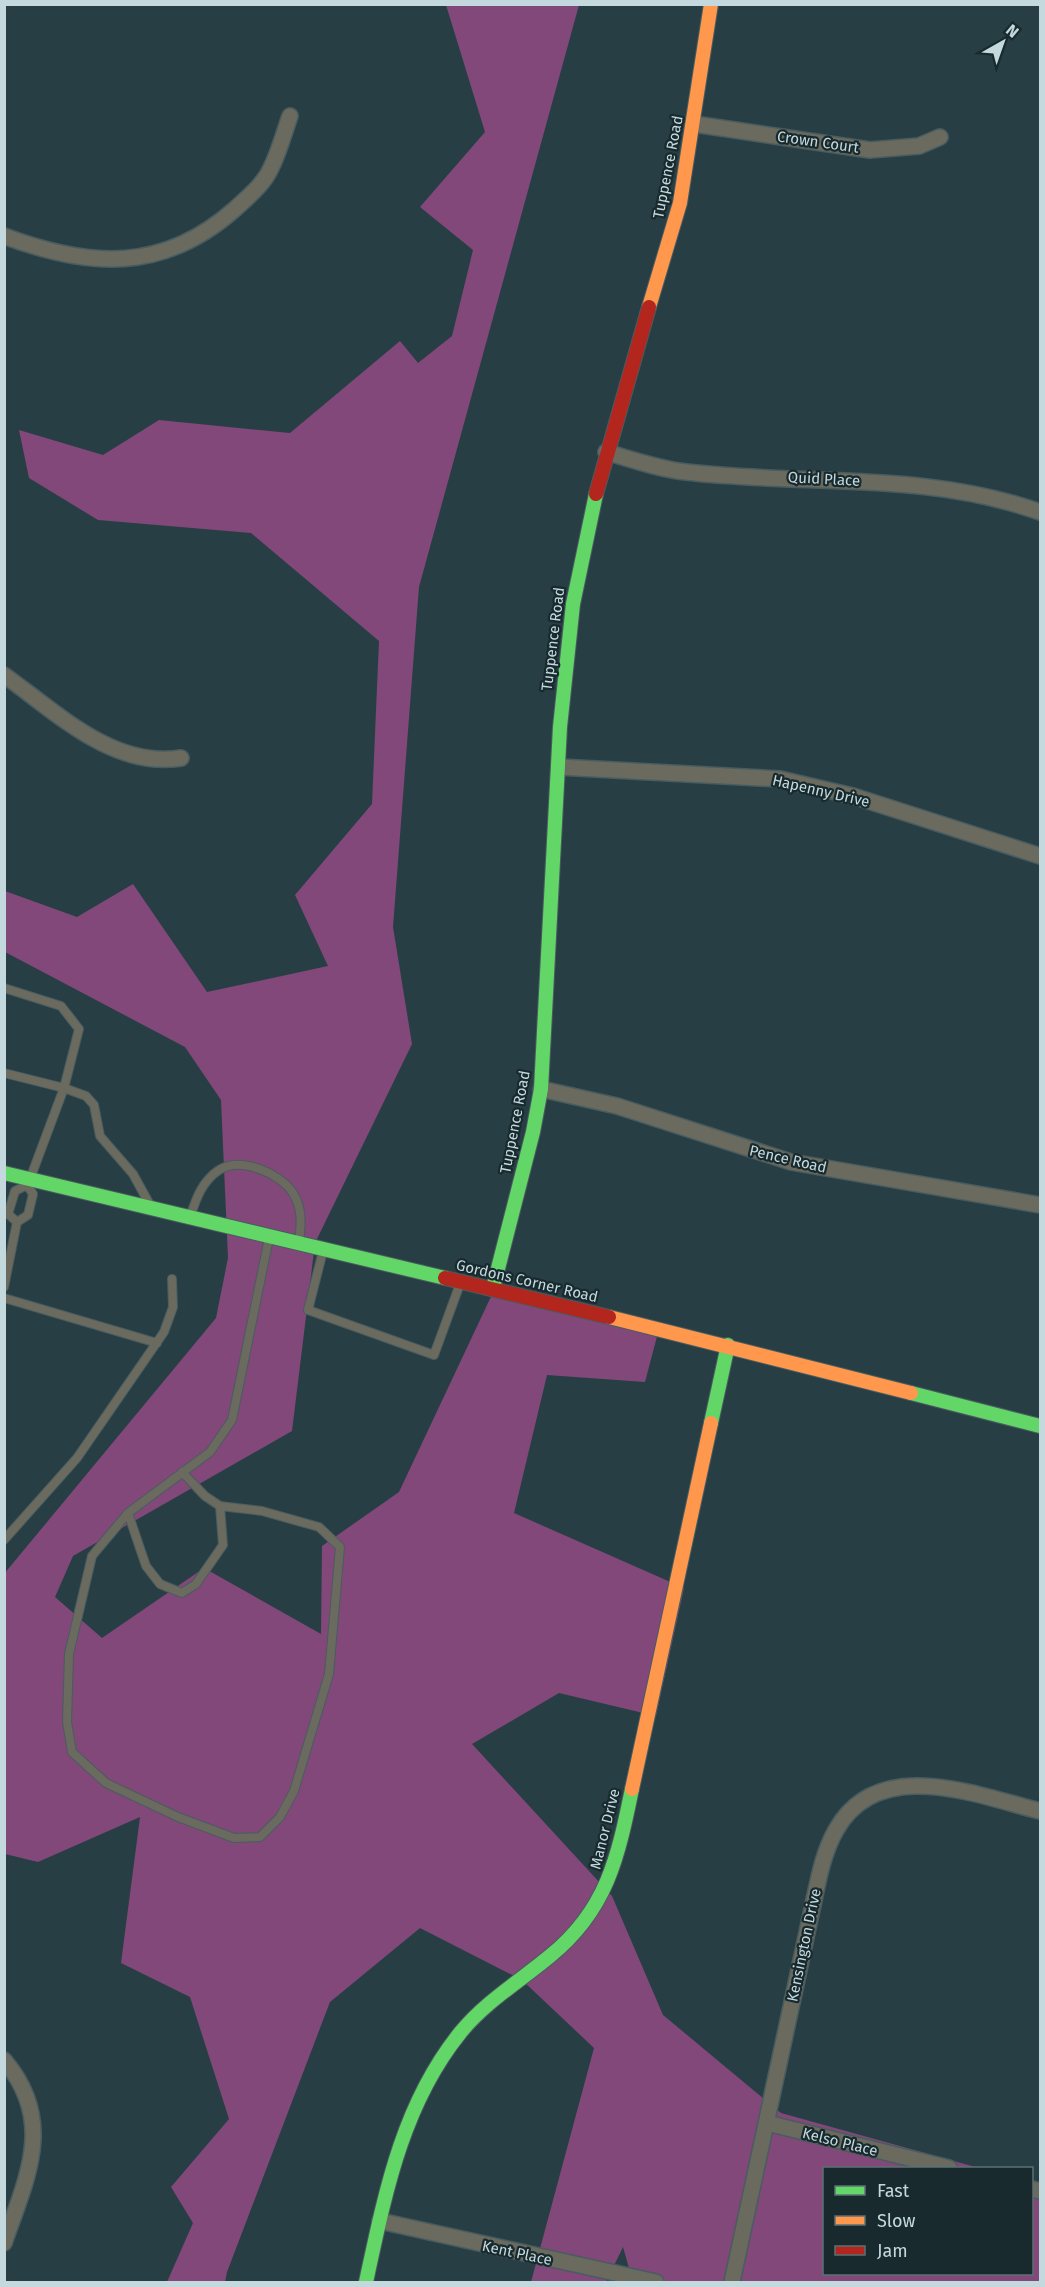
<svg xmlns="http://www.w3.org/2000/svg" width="1045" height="2287" viewBox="0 0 1045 2287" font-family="'Fira Sans',sans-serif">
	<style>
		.green { fill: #82487a }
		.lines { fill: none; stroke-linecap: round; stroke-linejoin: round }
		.lane-casing { stroke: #495c60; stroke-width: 10 }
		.street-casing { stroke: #495c60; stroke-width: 18 }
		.fast-casing { stroke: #495c60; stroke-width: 16 }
		.slow-casing { stroke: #495c60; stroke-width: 16 }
		.jam-casing { stroke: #495c60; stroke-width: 16 }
		.lane { stroke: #6a6a5f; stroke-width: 8 }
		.street { stroke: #6a6a5f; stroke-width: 15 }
		.fast { stroke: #63d668; stroke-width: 14 }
		.slow { stroke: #ff974d; stroke-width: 14 }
		.jam { stroke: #b3261e; stroke-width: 14 }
		.labels { text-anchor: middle; stroke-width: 4.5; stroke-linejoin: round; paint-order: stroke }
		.street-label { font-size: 15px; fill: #c3d9de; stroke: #182a2e }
	</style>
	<rect width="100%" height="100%" fill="#273f44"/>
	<path class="green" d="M 446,5 L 579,5 L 419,587 L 393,927 L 412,1044 L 315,1243 L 292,1431 L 73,1556 L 55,1597 L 102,1638 L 204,1568 L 321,1634 L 322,1546 L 399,1492 L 496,1286 L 660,1325 L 645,1382 L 547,1375 L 514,1513 L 684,1588 L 656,1716 L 559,1693 L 472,1744 L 612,1896 L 663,2015 L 781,2113 L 979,2168 L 824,2168 L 824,2274 L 1032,2274 L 1032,2183 L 1040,2186 L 1040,2282 L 633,2282 L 623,2247 L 606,2282 L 531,2282 L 594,2048 L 522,1980 L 420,1928 L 330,2002 L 227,2272 L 225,2282 L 167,2282 L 193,2223 L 171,2187 L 229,2119 L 190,1997 L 121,1963 L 140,1817 L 38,1862 L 5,1854 L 4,1574 L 216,1318 L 228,1258 L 221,1100 L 185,1047 L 5,952 L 5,891 L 77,917 L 133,884 L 207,992 L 328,966 L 295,895 L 372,804 L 379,641 L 251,533 L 98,520 L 29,478 L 19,430 L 103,455 L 159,420 L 290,433 L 400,341 L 418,363 L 452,336 L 473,250 L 420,207 L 485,132 Z"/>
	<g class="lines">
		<g class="lane-casing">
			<path id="lane" d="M 4,988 L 61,1006 L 79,1029 L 64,1088 L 30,1179 L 27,1185 L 15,1191 L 8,1214 L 17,1222
				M 4,1073 L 64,1088 L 86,1096 L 94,1105 L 100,1136 L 133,1174 L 150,1205
				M 190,1217 C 196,1199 202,1181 219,1170 C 240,1156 280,1173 293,1193 C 303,1209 301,1226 299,1243
				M 323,1251 L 308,1310 L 434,1355 L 460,1284
				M 4,1287 L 17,1222 L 28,1215 L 33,1194 L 27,1185
				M 4,1298 L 157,1343
				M 182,1472 L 205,1496 L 220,1506 L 262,1511 L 319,1527 L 340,1547 L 329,1674 L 294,1791 L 280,1817 L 260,1837 L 234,1838 L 178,1817 L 106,1783 L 72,1752 L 67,1722 L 69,1654 L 92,1556 L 128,1513 L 210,1452 L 232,1420 L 269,1238
				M 128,1513 L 146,1566 L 160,1584 L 182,1593 L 196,1584 L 223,1545 L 220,1506
				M 4,1540 L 77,1458 L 164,1332 L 173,1307 L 172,1279"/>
		</g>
		<g class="street-casing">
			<path id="street" d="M 694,124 L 870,150 L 919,146 L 940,137
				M 4,236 C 89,268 163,273 235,209 C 248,197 264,184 271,168 C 279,152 284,133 290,116
				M 606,452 C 633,460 659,469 686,472 C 807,486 924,471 1040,512
				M 4,675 C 56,712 113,769 181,758
				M 559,767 L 780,779 L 853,796 L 1040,856
				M 541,1089 L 617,1106 L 791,1162 L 1040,1205
				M 4,2060 C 56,2121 27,2177 4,2243
				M 767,2123 L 949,2168
				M 1032,2189 L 1040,2191
				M 380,2221 L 656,2282
				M 732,2282 L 814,1900 C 819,1876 824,1851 836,1830 C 878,1755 976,1795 1040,1811"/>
		</g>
		<g class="fast-casing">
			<path id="fast" d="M 4,1173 L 445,1278
				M 493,1288 L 533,1132 L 541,1089 L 560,727 L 573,604 L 596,494
				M 911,1393 L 1040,1426
				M 711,1423 L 728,1345
				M 366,2282 C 385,2194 402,2105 460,2033 C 485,2002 520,1981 550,1956 C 607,1910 618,1857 632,1789"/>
		</g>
		<g class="slow-casing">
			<path id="slow" d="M 649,307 L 680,203 L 711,4
				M 609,1317 L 911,1393
				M 632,1789 L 711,1423"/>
		</g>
		<g class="jam-casing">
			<path id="jam" d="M 596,494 L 649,307
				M 445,1278 L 609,1317"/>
		</g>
		<use href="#lane" class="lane"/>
		<use href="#street" class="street"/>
		<use href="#fast" class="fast"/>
		<use href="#slow" class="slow"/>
		<use href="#jam" class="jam"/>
	</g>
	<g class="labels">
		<g class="street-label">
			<text transform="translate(818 142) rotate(8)" y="5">Crown Court</text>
			<text transform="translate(668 167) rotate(-79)" y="5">Tuppence Road</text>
			<text transform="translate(824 479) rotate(3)" y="5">Quid Place</text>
			<text transform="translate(553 639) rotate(-83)" y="5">Tuppence Road</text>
			<text transform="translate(821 791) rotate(13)" y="5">Hapenny Drive</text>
			<text transform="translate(515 1122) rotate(-79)" y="5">Tuppence Road</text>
			<text transform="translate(788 1159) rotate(13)" y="5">Pence Road</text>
			<text transform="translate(527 1281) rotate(13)" y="5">Gordons Corner Road</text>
			<text transform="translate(605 1829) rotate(-76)" y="5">Manor Drive</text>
			<text transform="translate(804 1945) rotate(-78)" y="5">Kensington Drive</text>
			<text transform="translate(840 2142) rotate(14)" y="5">Kelso Place</text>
			<text transform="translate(517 2253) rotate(12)" y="5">Kent Place</text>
		</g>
	</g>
	<rect width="1045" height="2287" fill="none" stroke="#c3d9de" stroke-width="12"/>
	<rect x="823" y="2167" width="210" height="108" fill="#182a2e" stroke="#5c7074" stroke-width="1.5"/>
	<rect x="835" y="2186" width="30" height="9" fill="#63d668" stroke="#5c7074" stroke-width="1.5"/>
	<text x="877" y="2197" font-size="18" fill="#c3d9de">Fast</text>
	<rect x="835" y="2216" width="30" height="9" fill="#ff974d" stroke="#5c7074" stroke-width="1.5"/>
	<text x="877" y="2227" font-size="18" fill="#c3d9de">Slow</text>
	<rect x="835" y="2246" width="30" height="9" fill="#b3261e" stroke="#5c7074" stroke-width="1.5"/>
	<text x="877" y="2257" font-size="18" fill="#c3d9de">Jam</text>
	<g transform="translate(1003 42) rotate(40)" stroke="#182a2e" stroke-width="4.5" paint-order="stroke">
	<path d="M0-4.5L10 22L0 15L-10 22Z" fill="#c3d9de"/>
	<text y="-9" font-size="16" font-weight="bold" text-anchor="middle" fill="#c3d9de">N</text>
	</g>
</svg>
